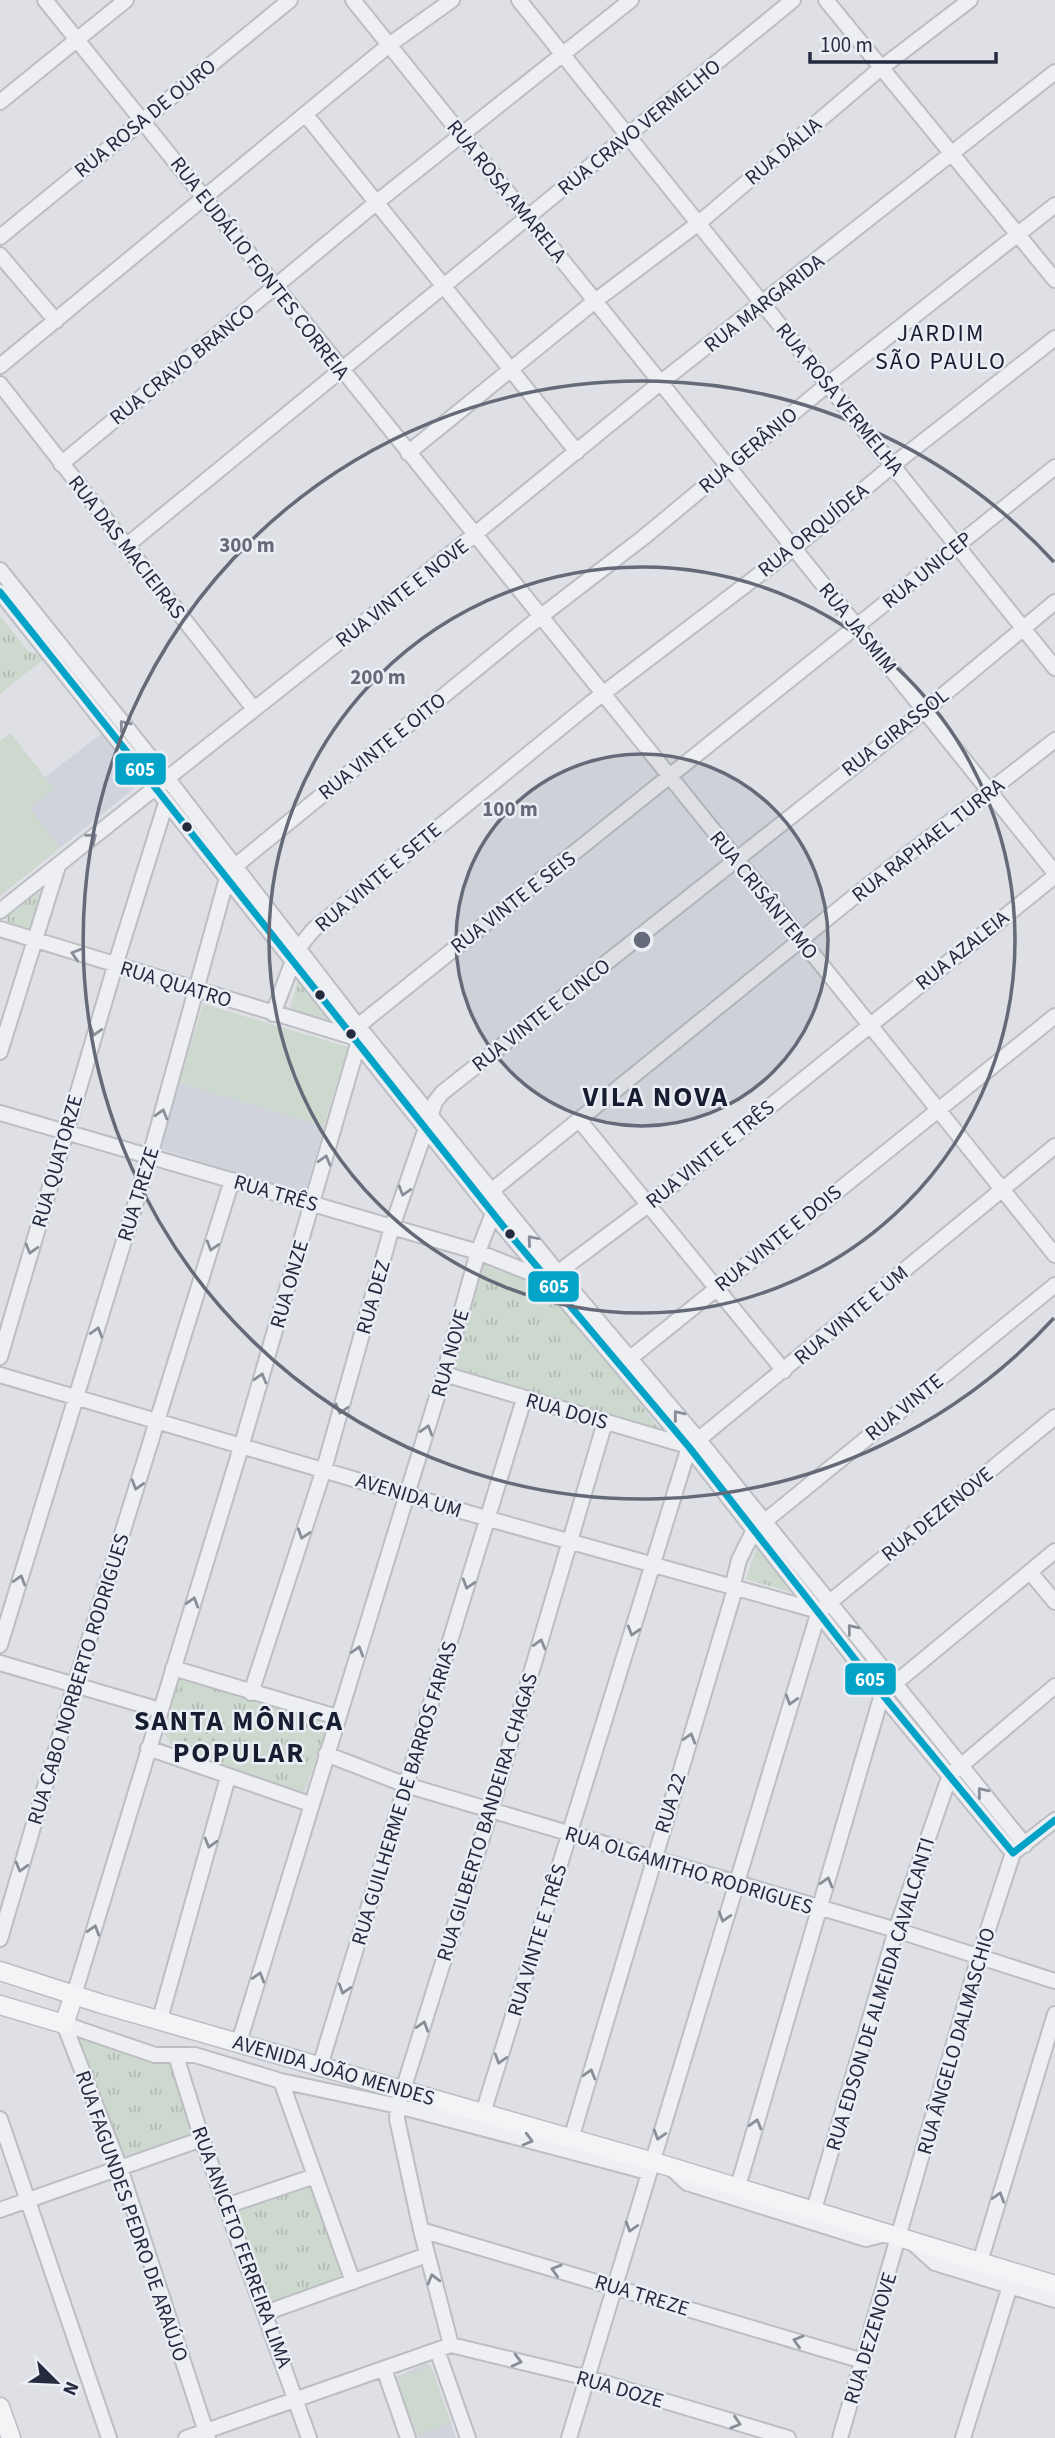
<svg xmlns="http://www.w3.org/2000/svg" width="1055" height="2438" viewBox="0 0 1055 2438" font-family="'Source Sans 3',sans-serif">
	<style>
		.built { fill: #d0d3dc }
		.grass { fill: #cdd8ce }
		.park { fill: url(#park-tufts) }
		.garden { fill: url(#garden-dots) }
		.lines { fill: none; stroke-linecap: round; stroke-linejoin: round }
		.minor-casing { stroke: #bdbec3; stroke-width: 18 }
		.major-casing { stroke: #bbbdc3; stroke-width: 21 }
		.minor { stroke: #eeeff2; stroke-width: 14 }
		.major { stroke: #f3f4f5; stroke-width: 18 }
		.bus-1-casing { stroke: #ebeef5; stroke-width: 12 }
		.bus-1 { stroke: #02a3c7; stroke-width: 7 }
		.oneway { stroke: #898d98 }
		.ring { fill: none; stroke: #656a79; stroke-width: 3.5 }
		.bus-dot { fill: #242b3f; stroke: #ebeef5; stroke-width: 2.5 }
		.labels { text-anchor: middle; stroke-width: 5; stroke-linejoin: round; paint-order: stroke }
		.street-label { font-size: 21px; fill: #242b3f; stroke: #ebeef5 }
		.quarter-label { font-size: 24px; letter-spacing: 2px; fill: #171d30; stroke: #ebeef5 }
		.district-label { font-size: 28px; font-weight: bold; letter-spacing: 2px; fill: #171d30; stroke: #ebeef5 }
		.centre { fill: #656a79; stroke: #ebeef5; stroke-width: 3.5 }
		.ring-label { font-size: 21px; text-anchor: middle; font-weight: bold; fill: #656a79; stroke: #ebeef5; stroke-width: 5; stroke-linejoin: round; paint-order: stroke }
		.line-badge { stroke: #ebeef5; stroke-width: 2.5 }
		.badge-label { font-size: 19px; text-anchor: middle; font-weight: bold; fill: #fff }
	</style>
	<defs>
		<pattern id="park-tufts" width="24" height="20" patternUnits="userSpaceOnUse" patternTransform="scale(1.75)"><rect width="24" height="20" fill="#cdd8ce"/><path d="M3 7l-1-3M5 7V3M7 7l1-3M15 17l-1-3M17 17v-4M19 17l1-3" fill="none" stroke="#b0bab2"/></pattern>
		<pattern id="garden-dots" width="8" height="8" patternUnits="userSpaceOnUse" patternTransform="scale(1.75)"><rect width="8" height="8" fill="#cdd8ce"/><path d="M2 2h.1M6 6h.1" fill="none" stroke="#b0bab2" stroke-width="1.8" stroke-linecap="round"/></pattern>
	</defs>
	<rect width="100%" height="100%" fill="#dfe0e5"/>
	<path class="built" d="M 101,734 L 139,780 L 138,785 L 60,848 L 29,808 L 54,789 L 45,777 Z
		M 179,1083 L 324,1126 L 306,1190 L 300,1193 L 161,1149 Z
		M 426,2363 L 431,2366 L 456,2438 L 418,2438 L 396,2377 Z"/>
	<path class="grass" d="M 11,733 L 54,789 L 30,808 L 60,848 L 0,896 L 0,741 Z
		M 203,1004 L 348,1047 L 324,1126 L 179,1083 Z
		M 431,2366 L 451,2423 L 417,2435 L 396,2379 Z"/>
	<path class="park" d="M 0,616 L 29,652 L 38,654 L 43,660 L 0,694 Z
		M 38,892 L 41,894 L 30,929 L 7,923 L 7,917 Z
		M 299,976 L 334,1021 L 290,1009 Z
		M 486,1262 L 542,1284 L 553,1293 L 660,1429 L 455,1368 L 453,1362 L 481,1265 Z
		M 758,1543 L 797,1594 L 746,1579 Z
		M 185,1678 L 323,1720 L 326,1731 L 305,1790 L 297,1793 L 172,1747 L 162,1728 L 177,1681 Z
		M 77,2035 L 171,2064 L 194,2135 L 124,2156 Z
		M 311,2184 L 344,2276 L 268,2304 L 235,2212 Z"/>
	<path class="garden" d="M 214,1699 C 232,1722 214,1762 183,1749 L 172,1734 L 193,1737 L 209,1730 L 217,1712 Z"/>
	<g class="lines">
		<g class="minor-casing">
			<path id="minor" d="M 45,0 L 1055,1255
				M 353,0 L 1055,873
				M 519,0 L 1055,668
				M 826,0 L 1055,280
				M 0,102 L 126,0
				M 306,115 L 577,452
				M 0,237 L 290,0
				M 0,255 L 56,321
				M 0,366 L 389,45 L 452,0
				M 0,384 L 254,709
				M 408,453 L 595,301 L 700,222 L 881,68 L 970,0
				M 61,464 L 377,202 L 631,0
				M 126,546 L 793,0
				M 0,570 L 167,778 L 358,1026 L 567,1284 L 698,1439 L 1025,1845
				M 0,592 L 507,1231 L 689,1447 L 882,1694 L 1013,1853
				M 0,911 L 474,535 L 660,383 L 1055,72
				M 0,929 L 353,1037
				M 273,1014 L 297,950 L 313,930 L 592,702 L 794,548 L 893,465 L 1055,338
				M 358,1026 L 1055,467
				M 0,1052 L 58,866
				M 0,1113 L 478,1252 L 548,1280 L 648,1205 L 1055,876
				M 580,1121 L 784,1371
				M 485,1196 L 866,887 L 1055,740
				M 0,1357 L 115,966 L 166,803
				M 623,1364 L 1055,1016
				M 444,1374 L 688,1446
				M 0,1375 L 489,1519 L 819,1611
				M 693,1444 L 1055,1146
				M 1030,1572 L 1055,1602
				M 732,1588 L 739,1560 L 754,1530 L 1055,1285
				M 0,1645 L 150,1156 L 227,878 L 234,867 L 540,617 L 644,537 L 828,384 L 1055,205
				M 0,1663 L 160,1710
				M 173,1668 L 337,1717
				M 251,1693 L 324,1469 L 392,1227 L 435,1102 L 442,1093 L 924,711 L 1055,602
				M 148,1748 L 310,1804
				M 326,1754 L 406,1785 L 896,1930 L 1055,1981
				M 0,1939 L 75,1685 L 232,1180
				M 74,1995 L 242,1444 L 358,1044
				M 160,2019 L 228,1777
				M 64,2024 L 155,2055 L 195,2055 L 281,2081 L 398,2106 L 648,2172
				M 64,2024 L 120,2168 L 208,2438
				M 239,2042 L 444,1374 L 478,1252 L 495,1208
				M 176,2056 L 202,2139 L 309,2438
				M 320,2066 L 524,1399
				M 281,2081 L 353,2282
				M 483,2113 L 689,1447
				M 0,2119 L 109,2438
				M 571,2139 L 735,1589
				M 671,2168 L 687,2183 L 866,2239 L 886,2234
				M 737,2190 L 882,1694 L 1055,1551
				M 226,2206 L 315,2176
				M 0,2210 L 202,2139
				M 813,2213 L 896,1930 L 950,1775 L 1055,1686
				M 421,2230 L 863,2361
				M 913,2243 L 935,2263 L 1055,2300
				M 980,2262 L 1055,2014
				M 265,2313 L 427,2255
				M 451,2345 L 421,2230 L 397,2119 L 398,2106 L 491,1809 L 605,1422
				M 451,2345 L 588,2378 L 788,2438
				M 437,2350 L 468,2438
				M 384,2369 L 408,2438
				M 186,2438 L 451,2345
				M 569,2438 L 819,1611 L 1055,1417
				M 840,2438 L 979,1957 L 1013,1853 L 1055,1820
				M 963,2438 L 1014,2273"/>
		</g>
		<g class="major-casing">
			<path id="major" d="M 0,1971 L 102,2004 L 664,2165 L 1055,2285
				M 0,2005 L 64,2024 L 74,1995
				M 0,2407 L 11,2438"/>
		</g>
		<use href="#minor" class="minor"/>
		<use href="#major" class="major"/>
		<g class="bus-1-casing">
			<path id="bus-1" d="M 0,592 L 507,1231 L 689,1447 L 882,1694 L 1013,1853 L 1055,1820"/>
		</g>
		<use href="#bus-1" class="bus-1"/>
	</g>
	<defs><path id="oneway-chevron" d="M-2-3.5L2.5 0L-2 3.5" fill="none" stroke-width="1.6" stroke-linecap="round" stroke-linejoin="round" transform="scale(1.75)"/></defs>
	<g class="oneway">
		<use href="#oneway-chevron" transform="translate(124 725) rotate(-129)"/>
		<use href="#oneway-chevron" transform="translate(92 838) rotate(-39)"/>
		<use href="#oneway-chevron" transform="translate(76 954) rotate(-163)"/>
		<use href="#oneway-chevron" transform="translate(95 1031) rotate(107)"/>
		<use href="#oneway-chevron" transform="translate(162 1114) rotate(-74)"/>
		<use href="#oneway-chevron" transform="translate(325 1160) rotate(-74)"/>
		<use href="#oneway-chevron" transform="translate(404 1191) rotate(107)"/>
		<use href="#oneway-chevron" transform="translate(532 1240) rotate(-130)"/>
		<use href="#oneway-chevron" transform="translate(212 1246) rotate(107)"/>
		<use href="#oneway-chevron" transform="translate(31 1249) rotate(106)"/>
		<use href="#oneway-chevron" transform="translate(97 1332) rotate(-73)"/>
		<use href="#oneway-chevron" transform="translate(261 1378) rotate(-74)"/>
		<use href="#oneway-chevron" transform="translate(341 1409) rotate(106)"/>
		<use href="#oneway-chevron" transform="translate(678 1415) rotate(-129)"/>
		<use href="#oneway-chevron" transform="translate(427 1430) rotate(-73)"/>
		<use href="#oneway-chevron" transform="translate(137 1485) rotate(107)"/>
		<use href="#oneway-chevron" transform="translate(303 1534) rotate(108)"/>
		<use href="#oneway-chevron" transform="translate(20 1580) rotate(-73)"/>
		<use href="#oneway-chevron" transform="translate(468 1584) rotate(107)"/>
		<use href="#oneway-chevron" transform="translate(193 1602) rotate(-73)"/>
		<use href="#oneway-chevron" transform="translate(852 1629) rotate(-129)"/>
		<use href="#oneway-chevron" transform="translate(633 1631) rotate(107)"/>
		<use href="#oneway-chevron" transform="translate(540 1644) rotate(-74)"/>
		<use href="#oneway-chevron" transform="translate(358 1651) rotate(-73)"/>
		<use href="#oneway-chevron" transform="translate(791 1700) rotate(107)"/>
		<use href="#oneway-chevron" transform="translate(690 1738) rotate(-73)"/>
		<use href="#oneway-chevron" transform="translate(982 1792) rotate(-129)"/>
		<use href="#oneway-chevron" transform="translate(210 1843) rotate(106)"/>
		<use href="#oneway-chevron" transform="translate(21 1867) rotate(106)"/>
		<use href="#oneway-chevron" transform="translate(827 1882) rotate(-74)"/>
		<use href="#oneway-chevron" transform="translate(724 1917) rotate(107)"/>
		<use href="#oneway-chevron" transform="translate(94 1930) rotate(-73)"/>
		<use href="#oneway-chevron" transform="translate(259 1977) rotate(-73)"/>
		<use href="#oneway-chevron" transform="translate(344 1989) rotate(107)"/>
		<use href="#oneway-chevron" transform="translate(423 2026) rotate(-73)"/>
		<use href="#oneway-chevron" transform="translate(500 2059) rotate(107)"/>
		<use href="#oneway-chevron" transform="translate(590 2074) rotate(-74)"/>
		<use href="#oneway-chevron" transform="translate(756 2124) rotate(-74)"/>
		<use href="#oneway-chevron" transform="translate(659 2135) rotate(107)"/>
		<use href="#oneway-chevron" transform="translate(528 2140) rotate(15)"/>
		<use href="#oneway-chevron" transform="translate(999 2197) rotate(-73)"/>
		<use href="#oneway-chevron" transform="translate(631 2227) rotate(107)"/>
		<use href="#oneway-chevron" transform="translate(556 2270) rotate(-164)"/>
		<use href="#oneway-chevron" transform="translate(433 2279) rotate(-105)"/>
		<use href="#oneway-chevron" transform="translate(798 2341) rotate(-163)"/>
		<use href="#oneway-chevron" transform="translate(517 2361) rotate(14)"/>
		<use href="#oneway-chevron" transform="translate(736 2423) rotate(17)"/>
	</g>
	<circle cx="642" cy="940" r="186" fill="#656a79" fill-opacity=".12"/>
	<g class="ring">
		<circle cx="642" cy="940" r="186"/>
		<circle cx="642" cy="940" r="373"/>
		<path d="M1054 1318A559 559 0 1 1 1054 562"/>
	</g>
	<g class="bus-dot">
		<circle cx="187" cy="827" r="6"/>
		<circle cx="320" cy="995" r="6"/>
		<circle cx="351" cy="1034" r="6"/>
		<circle cx="510" cy="1234" r="6"/>
	</g>
	<g class="labels">
		<g class="street-label">
			<text transform="translate(145 118) rotate(-39)" y="7">RUA ROSA DE OURO</text>
			<text transform="translate(639 127) rotate(-39)" y="7">RUA CRAVO VERMELHO</text>
			<text transform="translate(783 151) rotate(-40)" y="7">RUA DÁLIA</text>
			<text transform="translate(507 191) rotate(51)" y="7">RUA ROSA AMARELA</text>
			<text transform="translate(260 268) rotate(52)" y="7">RUA EUDÁLIO FONTES CORREIA</text>
			<text transform="translate(764 303) rotate(-38)" y="7">RUA MARGARIDA</text>
			<text transform="translate(182 364) rotate(-39)" y="7">RUA CRAVO BRANCO</text>
			<text transform="translate(840 399) rotate(51)" y="7">RUA ROSA VERMELHA</text>
			<text transform="translate(748 450) rotate(-40)" y="7">RUA GERÂNIO</text>
			<text transform="translate(813 530) rotate(-39)" y="7">RUA ORQUÍDEA</text>
			<text transform="translate(127 547) rotate(52)" y="7">RUA DAS MACIEIRAS</text>
			<text transform="translate(927 570) rotate(-39)" y="7">RUA UNICEP</text>
			<text transform="translate(402 593) rotate(-38)" y="7">RUA VINTE E NOVE</text>
			<text transform="translate(858 628) rotate(51)" y="7">RUA JASMIM</text>
			<text transform="translate(895 732) rotate(-38)" y="7">RUA GIRASSOL</text>
			<text transform="translate(382 746) rotate(-39)" y="7">RUA VINTE E OITO</text>
			<text transform="translate(928 840) rotate(-38)" y="7">RUA RAPHAEL TURRA</text>
			<text transform="translate(378 877) rotate(-40)" y="7">RUA VINTE E SETE</text>
			<text transform="translate(764 895) rotate(51)" y="7">RUA CRISÂNTEMO</text>
			<text transform="translate(513 902) rotate(-38)" y="7">RUA VINTE E SEIS</text>
			<text transform="translate(962 950) rotate(-39)" y="7">RUA AZALEIA</text>
			<text transform="translate(176 984) rotate(17)" y="7">RUA QUATRO</text>
			<text transform="translate(541 1015) rotate(-38)" y="7">RUA VINTE E CINCO</text>
			<text transform="translate(710 1154) rotate(-39)" y="7">RUA VINTE E TRÊS</text>
			<text transform="translate(57 1161) rotate(-74)" y="7">RUA QUATORZE</text>
			<text transform="translate(276 1193) rotate(16)" y="7">RUA TRÊS</text>
			<text transform="translate(138 1194) rotate(-73)" y="7">RUA TREZE</text>
			<text transform="translate(778 1238) rotate(-39)" y="7">RUA VINTE E DOIS</text>
			<text transform="translate(289 1284) rotate(-74)" y="7">RUA ONZE</text>
			<text transform="translate(373 1297) rotate(-74)" y="7">RUA DEZ</text>
			<text transform="translate(851 1315) rotate(-40)" y="7">RUA VINTE E UM</text>
			<text transform="translate(450 1353) rotate(-74)" y="7">RUA NOVE</text>
			<text transform="translate(904 1407) rotate(-39)" y="7">RUA VINTE</text>
			<text transform="translate(567 1411) rotate(16)" y="7">RUA DOIS</text>
			<text transform="translate(409 1495) rotate(17)" y="7">AVENIDA UM</text>
			<text transform="translate(937 1514) rotate(-39)" y="7">RUA DEZENOVE</text>
			<text transform="translate(78 1679) rotate(-73)" y="7">RUA CABO NORBERTO RODRIGUES</text>
			<text transform="translate(404 1793) rotate(-73)" y="7">RUA GUILHERME DE BARROS FARIAS</text>
			<text transform="translate(670 1803) rotate(-73)" y="7">RUA 22</text>
			<text transform="translate(487 1817) rotate(-73)" y="7">RUA GILBERTO BANDEIRA CHAGAS</text>
			<text transform="translate(689 1870) rotate(17)" y="7">RUA OLGAMITHO RODRIGUES</text>
			<text transform="translate(537 1940) rotate(-73)" y="7">RUA VINTE E TRÊS</text>
			<text transform="translate(880 1994) rotate(-73)" y="7">RUA EDSON DE ALMEIDA CAVALCANTI</text>
			<text transform="translate(956 2041) rotate(-74)" y="7">RUA ÂNGELO DALMASCHIO</text>
			<text transform="translate(334 2070) rotate(16)" y="7">AVENIDA JOÃO MENDES</text>
			<text transform="translate(132 2216) rotate(71)" y="7">RUA FAGUNDES PEDRO DE ARAÚJO</text>
			<text transform="translate(242 2247) rotate(70)" y="7">RUA ANICETO FERREIRA LIMA</text>
			<text transform="translate(642 2295) rotate(17)" y="7">RUA TREZE</text>
			<text transform="translate(870 2338) rotate(-73)" y="7">RUA DEZENOVE</text>
			<text transform="translate(620 2389) rotate(16)" y="7">RUA DOZE</text>
		</g>
		<g class="quarter-label">
			<text x="941" y="341">JARDIM<tspan x="941" dy="28">SÃO PAULO</tspan></text>
		</g>
		<g class="district-label">
			<text x="656" y="1106">VILA NOVA</text>
			<text x="239" y="1730">SANTA MÔNICA<tspan x="239" dy="32">POPULAR</tspan></text>
		</g>
	</g>
	<circle cx="642" cy="940" r="10" class="centre"/>
	<g class="ring-label">
		<text x="247" y="552">300 m</text>
		<text x="378" y="684">200 m</text>
		<text x="510" y="816">100 m</text>
	</g>
	<g class="line-badge">
		<rect x="114" y="752" width="53" height="34" rx="7" fill="#02a3c7"/>
		<rect x="527" y="1270" width="53" height="33" rx="7" fill="#02a3c7"/>
		<rect x="844" y="1662" width="53" height="34" rx="7" fill="#02a3c7"/>
	</g>
	<g class="badge-label">
		<text x="140" y="776">605</text>
		<text x="554" y="1293">605</text>
		<text x="870" y="1686">605</text>
	</g>
	<g transform="translate(56 2382) rotate(114)" stroke="#ebeef5" stroke-width="5" paint-order="stroke">
	<path d="M0-5L12 26L0 18L-12 26Z" fill="#242b3f"/>
	<text y="-10" font-size="19" font-weight="bold" text-anchor="middle" fill="#242b3f">N</text>
	</g>
	<path d="M810 52v10h186v-10" fill="none" stroke="#242b3f" stroke-width="3.5"/>
	<text x="820" y="52" font-size="21" fill="#242b3f" stroke="#ebeef5" stroke-width="5" paint-order="stroke">100 m</text>
</svg>
